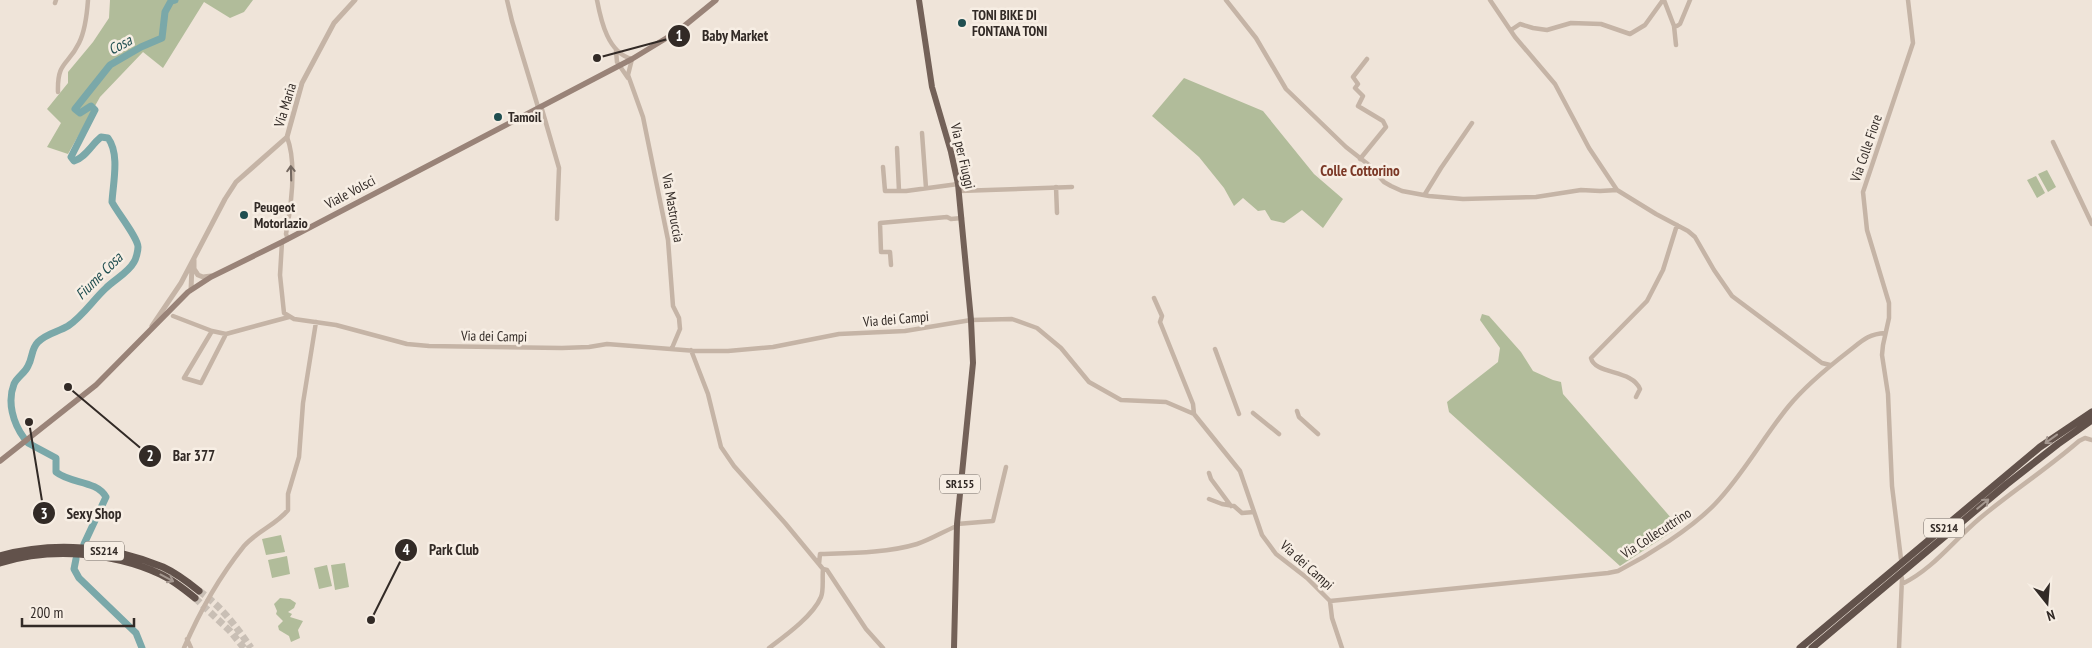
<svg xmlns="http://www.w3.org/2000/svg" width="2092" height="648" viewBox="0 0 2092 648" font-family="'PT Sans Narrow',sans-serif">
	<style>
		.green { fill: #b1bc9a }
		.lines { fill: none; stroke-linecap: round; stroke-linejoin: round }
		.river { stroke: #7aa8a9; stroke-width: 7 }
		.trunk-tunnel { stroke: #c9bfb5; stroke-width: 7; stroke-dasharray: 7 3.5; stroke-linecap: butt }
		.minor { stroke: #c5b4a6; stroke-width: 4.5 }
		.tertiary { stroke: #c5b4a6; stroke-width: 5 }
		.secondary { stroke: #998378; stroke-width: 5.5 }
		.primary { stroke: #736158; stroke-width: 6 }
		.trunk { stroke: #62524b; stroke-width: 7 }
		.oneway { stroke: #746860 }
		.oneway2 { stroke: #a59890 }
		.poi-dot { fill: #1f4e50; stroke: #f7eee4; stroke-width: 2 }
		.labels { text-anchor: middle; stroke-width: 5; stroke-linejoin: round; paint-order: stroke }
		.shield { fill: #f7eee4; stroke: #6d655f; stroke-width: 1 }
		.shield-label { font-size: 12px; font-weight: bold; fill: #322a26 }
		.poi-label { font-size: 14px; font-weight: bold; fill: #322a26; stroke: #f7eee4; text-anchor: start }
		.street-label { font-size: 14px; fill: #322a26; stroke: #f7eee4 }
		.water-label { font-size: 15px; font-style: italic; fill: #1f4e50; stroke: #f7eee4 }
		.neighbourhood-label { font-size: 15px; font-weight: bold; fill: #7b3826; stroke: #f7eee4 }
		.leader { fill: none; stroke: #322a26; stroke-width: 2 }
		.callout-dot { fill: #322a26; stroke: #f7eee4; stroke-width: 2 }
		.mark-label { font-size: 15px; text-anchor: middle; font-weight: bold; fill: #fff }
		.callout-label { font-size: 15px; text-anchor: middle; font-weight: bold; fill: #322a26; stroke: #f7eee4; stroke-width: 5; stroke-linejoin: round; paint-order: stroke }
	</style>
	<rect width="100%" height="100%" fill="#efe4d9"/>
	<path class="green" d="M 110,0 L 253,0 L 244,12 L 230,18 L 204,2 L 163,68 L 143,52 L 100,97 L 68,154 L 47,147 L 61,123 L 47,109 L 68,83 L 68,72 L 93,42 L 109,18 Z
		M 1184,78 L 1263,111 L 1314,174 L 1343,199 L 1323,228 L 1302,210 L 1284,223 L 1271,220 L 1265,210 L 1258,211 L 1243,198 L 1234,206 L 1224,188 L 1199,157 L 1152,116 Z
		M 2047,170 L 2056,187 L 2048,192 L 2038,174 Z
		M 2036,176 L 2045,193 L 2037,198 L 2027,180 Z
		M 1482,314 L 1489,316 L 1521,352 L 1533,371 L 1553,380 L 1561,382 L 1563,394 L 1679,527 L 1620,566 L 1449,412 L 1447,402 L 1498,362 L 1500,348 L 1480,320 Z
		M 281,535 L 285,552 L 266,555 L 262,539 Z
		M 287,556 L 290,574 L 272,578 L 268,560 Z
		M 345,563 L 349,587 L 335,590 L 331,565 Z
		M 327,565 L 332,586 L 319,589 L 314,568 Z
		M 280,598 L 290,599 L 296,603 L 294,608 L 288,612 L 292,614 L 290,617 L 303,621 L 298,630 L 300,638 L 291,642 L 289,636 L 279,630 L 278,626 L 283,621 L 276,614 L 277,611 L 274,604 Z"/>
	<g class="lines">
		<path class="river" d="M 24,438 C 13,423 7,402 14,384 C 17,377 25,373 28,366 C 33,357 31,349 38,342 C 47,333 58,332 68,326 C 83,316 93,300 106,288 C 115,279 128,273 134,262 C 136,259 138,251 138,247 C 138,238 117,212 112,202 C 113,183 120,154 108,138 L 101,137 C 91,145 86,157 74,161 L 71,157 L 95,110 L 91,106 L 80,113 L 75,109 L 110,65 L 141,47 L 162,38 L 165,12 L 171,1 L 175,0
			M 28,443 L 56,458 L 56,472 C 71,484 96,480 106,497 L 84,544
			M 76,559 L 74,569 L 79,578 L 136,633 L 142,648"/>
		<path class="trunk-tunnel" d="M 199,591 C 221,606 236,626 251,648
			M 195,598 L 230,631 L 244,648"/>
		<path class="minor" d="M 507,0 L 512,21 L 538,107
			M 597,0 C 601,21 608,53 632,59 L 628,75 L 643,117 L 668,240 L 673,306 L 679,318 L 680,329 L 672,348
			M 1226,0 L 1256,38 L 1286,89 L 1346,147 L 1369,165 L 1384,182 L 1391,186 L 1402,191 L 1429,196 L 1463,199 L 1536,197 L 1581,190 L 1600,191 L 1617,190 L 1589,148 L 1555,84 L 1515,37 L 1490,0
			M 1664,0 L 1674,26 L 1676,45
			M 55,3 L 56,0
			M 1674,26 L 1677,26 L 1680,24 L 1690,0
			M 1511,30 L 1520,24 L 1533,28 L 1547,30 L 1571,23 L 1601,24 L 1630,34 L 1645,25 L 1663,0
			M 616,51 L 617,62 L 628,78
			M 58,92 C 57,61 68,66 79,43 C 85,31 87,14 88,0
			M 541,106 L 559,168 L 557,219
			M 922,133 L 926,188
			M 287,137 C 297,163 291,207 286,234 L 288,239
			M 2053,142 L 2092,224
			M 897,148 L 899,191
			M 1360,159 L 1386,127 L 1383,121 L 1358,106 L 1363,96 L 1355,88 L 1358,84 L 1353,77 L 1367,59
			M 883,167 L 885,191 L 906,191 L 958,184
			M 1056,187 L 1057,213
			M 1617,190 L 1656,214 L 1688,231 L 1695,237 L 1714,270 L 1732,296 L 1799,346 L 1822,363 L 1830,365
			M 959,191 L 1072,187
			M 1425,194 L 1441,168 L 1472,123
			M 282,242 L 280,275 L 284,313 L 294,319 L 336,325 L 407,344 L 429,346 L 562,348 L 589,347 L 607,344 L 696,351 L 728,351 L 773,347 L 839,334 L 905,331 L 971,320 L 1012,319 L 1037,328 L 1061,348 L 1089,382 L 1121,400 L 1166,402 L 1194,414 L 1240,471 L 1262,535 L 1276,554 L 1307,578 L 1330,601
			M 891,265 L 890,252 L 881,252 L 880,223 L 947,217 L 951,219 L 962,218
			M 1154,298 L 1162,316 L 1160,322 L 1193,404 L 1194,414
			M 173,316 L 212,331 L 226,334 L 289,317
			M 212,331 L 184,378 L 201,383 L 226,334
			M 1215,349 L 1239,414
			M 691,350 L 708,394 L 721,447 L 734,466 L 785,523 L 823,569 C 822,577 824,590 821,597 C 813,616 785,636 769,648
			M 1636,397 L 1640,389 C 1632,369 1595,375 1591,358 L 1647,301 L 1663,270 L 1677,225
			M 1297,411 L 1299,417 L 1318,434
			M 1253,413 L 1279,434
			M 1209,473 L 1211,479 L 1231,506
			M 1209,499 L 1222,504 L 1234,506 L 1242,513 L 1254,512
			M 957,524 L 993,521 L 1006,467
			M 1901,559 L 1892,486 L 1888,394 L 1882,355 L 1883,345 L 1889,318 L 1889,303 L 1867,230 L 1863,192 L 1913,43 L 1908,0
			M 819,564 L 820,554 C 852,553 887,553 917,544 C 930,540 944,531 957,526
			M 823,569 L 827,570 L 866,629 L 883,648
			M 1902,584 C 1933,569 1953,541 1979,519 C 2011,492 2047,469 2079,441 L 2085,438 L 2092,440
			M 1330,601 L 1608,573 L 1618,571 C 1649,555 1691,529 1715,504 C 1743,475 1762,439 1788,407 C 1805,386 1827,368 1849,351 C 1862,341 1868,334 1885,333
			M 1330,601 L 1332,618 L 1342,648
			M 187,639 L 191,648
			M 184,648 C 199,613 220,576 244,546 C 257,531 276,525 288,510 L 288,494 L 299,457 L 303,403 L 316,322
			M 1899,648 L 1902,578"/>
		<path class="tertiary" d="M 194,260 L 194,269 L 198,275 L 203,277 L 211,276
			M 191,290 L 192,265
			M 152,326 L 181,283 L 225,199 L 236,182 L 287,137 L 302,83 L 334,23 L 355,0"/>
		<path class="secondary" d="M 0,461 L 96,385 L 188,292 L 211,277 L 282,242 L 632,59 L 678,31 L 716,0"/>
		<path class="primary" d="M 919,0 L 932,87 L 951,152 L 958,184 L 971,320 L 973,363 L 957,524 L 954,648"/>
		<path class="trunk" d="M 0,556 C 53,541 113,546 163,567 C 176,573 188,582 199,591
			M 0,563 C 51,547 112,552 160,574 C 173,580 184,589 195,598
			M 1800,648 L 2040,447 L 2092,412
			M 1812,648 L 2007,484 L 2058,444 L 2092,420"/>
	</g>
	<defs><path id="oneway-shaft" d="M-6 0H5M1.5-3L5.5 0L1.5 3" fill="none" stroke-width="1.6" stroke-linecap="round" stroke-linejoin="round" transform="scale(1.25)"/></defs>
	<use class="oneway" href="#oneway-shaft" transform="translate(291 173) rotate(-92)"/>
	<g class="oneway2">
		<use href="#oneway-shaft" transform="translate(2051 439) rotate(144)"/>
		<use href="#oneway-shaft" transform="translate(1983 504) rotate(-40)"/>
		<use href="#oneway-shaft" transform="translate(167 578) rotate(28)"/>
	</g>
	<g class="poi-dot">
		<circle cx="962" cy="23" r="5"/>
		<circle cx="498" cy="117" r="5"/>
		<circle cx="244" cy="215" r="5"/>
	</g>
	<g class="labels">
		<g class="shield">
			<rect x="940" y="474.5" width="40" height="19" rx="4"/>
			<rect x="1924" y="518.5" width="40" height="19" rx="4"/>
			<rect x="84" y="541.5" width="40" height="19" rx="4"/>
		</g>
		<g class="shield-label">
			<text x="960" y="488">SR155</text>
			<text x="1944" y="532">SS214</text>
			<text x="104" y="555">SS214</text>
		</g>
		<g class="poi-label">
			<text x="972" y="20">TONI BIKE DI<tspan x="972" dy="16">FONTANA TONI</tspan></text>
			<text x="508" y="122">Tamoil</text>
			<text x="254" y="212">Peugeot<tspan x="254" dy="16">Motorlazio</tspan></text>
		</g>
		<g class="street-label">
			<text transform="translate(285 105) rotate(-73)" y="5">Via Maria</text>
			<text transform="translate(1866 148) rotate(-71)" y="5">Via Colle Fiore</text>
			<text transform="translate(963 156) rotate(77)" y="5">Via per Fiuggi</text>
			<text transform="translate(350 192) rotate(-28)" y="5">Viale Volsci</text>
			<text transform="translate(673 208) rotate(80)" y="5">Via Mastruccia</text>
			<text transform="translate(896 319) rotate(-5)" y="5">Via dei Campi</text>
			<text transform="translate(494 336) rotate(1)" y="5">Via dei Campi</text>
			<text transform="translate(1656 533) rotate(-33)" y="5">Via Collecuttrino</text>
			<text transform="translate(1307 565) rotate(42)" y="5">Via dei Campi</text>
		</g>
		<g class="water-label">
			<text transform="translate(120 45) rotate(-28)" y="5">Cosa</text>
			<text transform="translate(99 276) rotate(-45)" y="5">Fiume Cosa</text>
		</g>
		<g class="neighbourhood-label">
			<text x="1360" y="176">Colle Cottorino</text>
		</g>
	</g>
	<path class="leader" d="M597 58L679 36M68 387L150 456M29 422L44 513M371 620L406 550"/>
	<g class="callout-dot">
		<circle cx="597" cy="58" r="5"/>
		<circle cx="68" cy="387" r="5"/>
		<circle cx="29" cy="422" r="5"/>
		<circle cx="371" cy="620" r="5"/>
		<circle cx="679" cy="36" r="12"/>
		<circle cx="150" cy="456" r="12"/>
		<circle cx="44" cy="513" r="12"/>
		<circle cx="406" cy="550" r="12"/>
	</g>
	<g class="mark-label">
		<text x="679" y="41">1</text>
		<text x="150" y="461">2</text>
		<text x="44" y="519">3</text>
		<text x="406" y="555">4</text>
	</g>
	<g class="callout-label">
		<text x="735" y="41">Baby Market</text>
		<text x="194" y="461">Bar 377</text>
		<text x="94" y="519">Sexy Shop</text>
		<text x="454" y="555">Park Club</text>
	</g>
	<g transform="translate(2047 603) rotate(163)" stroke="#f7eee4" stroke-width="4" paint-order="stroke">
	<path d="M0-4L9 19L0 12L-9 19Z" fill="#322a26"/>
	<text y="-8" font-size="14" font-weight="bold" text-anchor="middle" fill="#322a26">N</text>
	</g>
	<path d="M22 618v8h112v-8" fill="none" stroke="#322a26" stroke-width="2.5"/>
	<text x="30" y="618" font-size="15" fill="#322a26" stroke="#f7eee4" stroke-width="4" paint-order="stroke">200 m</text>
</svg>
